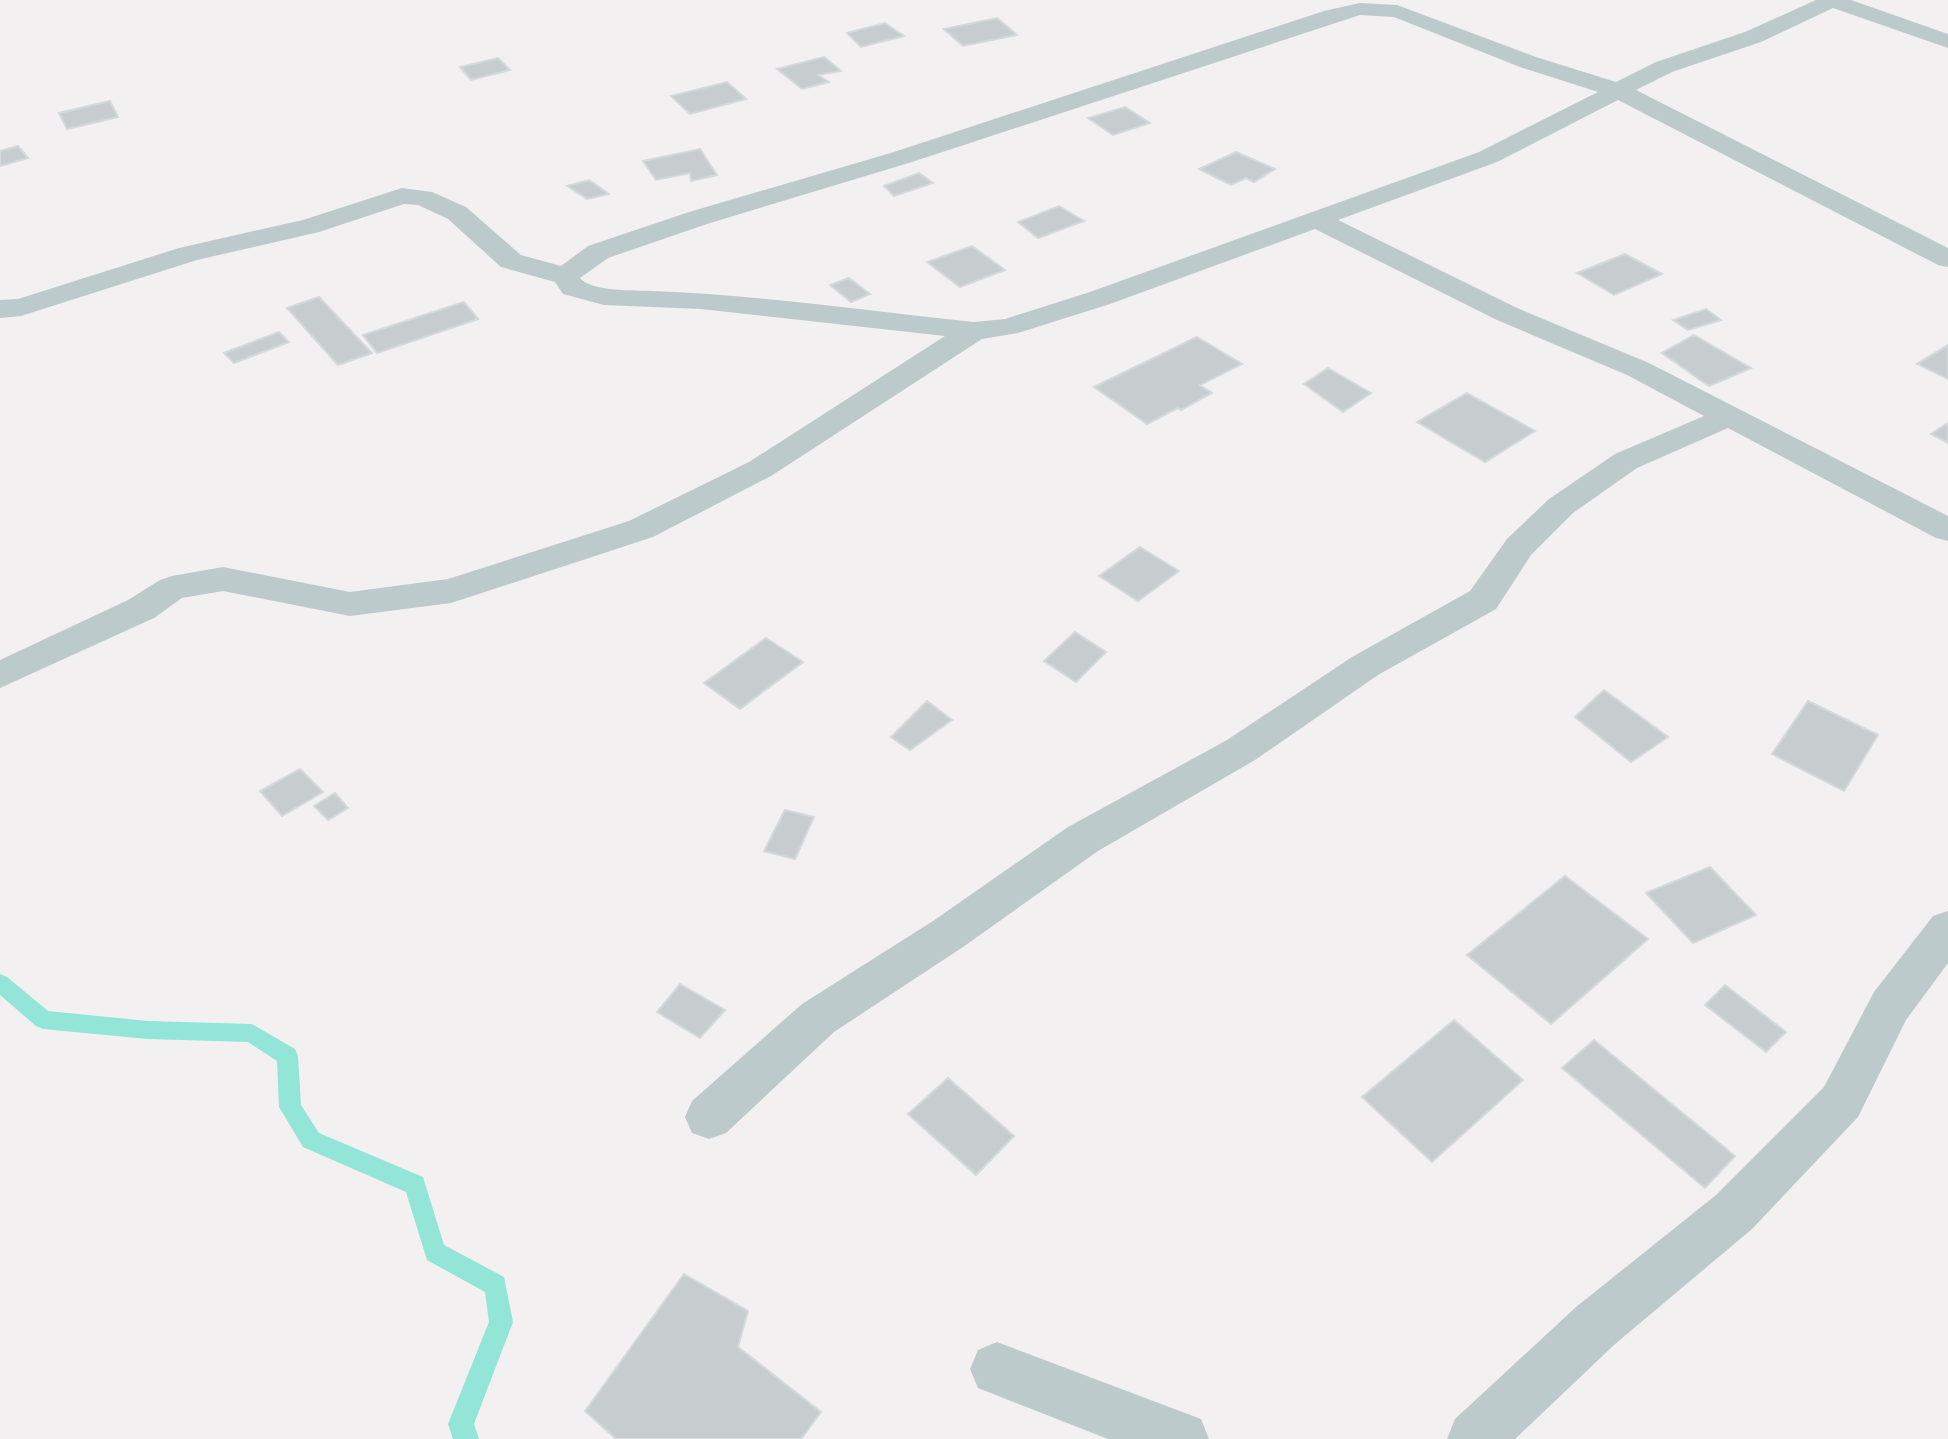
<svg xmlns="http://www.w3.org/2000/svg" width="1948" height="1439" viewBox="0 0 1948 1439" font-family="Raleway,sans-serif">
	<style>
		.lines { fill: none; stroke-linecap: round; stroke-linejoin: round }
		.stream { fill: #93e5d7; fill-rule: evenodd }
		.building { fill: #c7cdcf; stroke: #d4d9db; stroke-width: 2 }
		.minor { fill: #bdcacb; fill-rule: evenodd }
	</style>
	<rect width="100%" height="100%" fill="#f2f0f1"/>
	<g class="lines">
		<path class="stream" d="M 0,974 L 7,977 L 48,1011 L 148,1021 L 252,1024 L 295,1049 L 298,1056 L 301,1105 L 319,1133 L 423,1177 L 444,1245 L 504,1277 L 513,1322 L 474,1424 L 479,1439 L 453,1439 L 448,1424 L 489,1322 L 485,1292 L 427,1260 L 406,1192 L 303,1147 L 279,1107 L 277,1061 L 248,1042 L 148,1039 L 43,1029 L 36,1026 L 0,995 Z"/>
	</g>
	<path class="building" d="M 997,18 L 1017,35 L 963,46 L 944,29 Z
		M 885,23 L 904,36 L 861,47 L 847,33 Z
		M 824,57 L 841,71 L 818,75 L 829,82 L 802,89 L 777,69 Z
		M 498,58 L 510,70 L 471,80 L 460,67 Z
		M 727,82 L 746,99 L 690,114 L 671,96 Z
		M 110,101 L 118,117 L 67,129 L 59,113 Z
		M 1125,107 L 1150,123 L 1113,135 L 1088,118 Z
		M 18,146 L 28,158 L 0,166 L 0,151 Z
		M 700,149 L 717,175 L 691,181 L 690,173 L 656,180 L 643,161 Z
		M 1236,152 L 1275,169 L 1254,182 L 1246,178 L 1231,185 L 1199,169 Z
		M 919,173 L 933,183 L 894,196 L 884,186 Z
		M 589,180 L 609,194 L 587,199 L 567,186 Z
		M 1059,206 L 1084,221 L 1038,238 L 1018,222 Z
		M 972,246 L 1005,270 L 960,287 L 927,262 Z
		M 1625,254 L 1662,274 L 1614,295 L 1577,273 Z
		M 849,278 L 870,294 L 851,302 L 830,285 Z
		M 319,297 L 372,353 L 338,365 L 287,308 Z
		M 464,302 L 478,319 L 377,353 L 363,335 Z
		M 1706,309 L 1721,320 L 1688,330 L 1673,320 Z
		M 279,332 L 289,342 L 234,363 L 224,353 Z
		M 1694,335 L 1751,368 L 1709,386 L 1662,353 Z
		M 1197,337 L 1242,364 L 1200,385 L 1212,393 L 1181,410 L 1178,408 L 1147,424 L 1094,387 Z
		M 1948,345 L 1948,379 L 1917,364 Z
		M 1328,368 L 1371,393 L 1343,412 L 1304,384 Z
		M 1467,393 L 1535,431 L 1485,462 L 1417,422 Z
		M 1948,423 L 1948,443 L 1931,434 Z
		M 1140,547 L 1179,571 L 1138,601 L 1099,576 Z
		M 1075,632 L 1106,652 L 1076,682 L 1044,661 Z
		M 766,638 L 803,662 L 740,709 L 704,683 Z
		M 1604,690 L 1668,737 L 1631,762 L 1575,717 Z
		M 927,701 L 952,720 L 910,750 L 891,737 Z
		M 1808,701 L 1878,735 L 1844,791 L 1772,754 Z
		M 300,769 L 323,792 L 282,816 L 260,791 Z
		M 335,793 L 348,808 L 328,820 L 314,806 Z
		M 785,810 L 814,817 L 795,859 L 764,851 Z
		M 1710,867 L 1756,915 L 1693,943 L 1646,893 Z
		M 1565,876 L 1648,939 L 1551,1024 L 1467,955 Z
		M 680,984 L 725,1010 L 700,1038 L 657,1012 Z
		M 1725,985 L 1786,1032 L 1766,1052 L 1705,1005 Z
		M 1454,1020 L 1523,1080 L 1432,1162 L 1362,1097 Z
		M 1594,1040 L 1735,1156 L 1705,1188 L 1562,1068 Z
		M 948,1078 L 1014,1136 L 976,1175 L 908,1114 Z
		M 684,1274 L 748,1311 L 738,1347 L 821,1412 L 801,1439 L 616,1439 L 585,1411 Z"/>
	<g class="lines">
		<path class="minor" d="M 1816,0 L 1851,0 L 1948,34 L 1948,48 L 1833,8 L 1761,42 L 1672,72 L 1636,90 L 1948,248 L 1948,267 L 1938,265 L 1618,100 L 1497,162 L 1338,220 L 1517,308 L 1649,363 L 1948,516 L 1948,541 L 1936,538 L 1728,428 L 1637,468 L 1573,513 L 1531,555 L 1496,609 L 1378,675 L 1255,760 L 1098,851 L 963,947 L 834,1032 L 726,1133 L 709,1139 L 692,1133 L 685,1117 L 692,1101 L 802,1004 L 933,921 L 1068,827 L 1227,740 L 1352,657 L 1470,591 L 1507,539 L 1549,499 L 1615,454 L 1704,416 L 1627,375 L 1497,320 L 1315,229 L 1110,304 L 1018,333 L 982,339 L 771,476 L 653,537 L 451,603 L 350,616 L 223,591 L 182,598 L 154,618 L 0,688 L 0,660 L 128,600 L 160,580 L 172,576 L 223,567 L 350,592 L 448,579 L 629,521 L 749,462 L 945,336 L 701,309 L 604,305 L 563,294 L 555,282 L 501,267 L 448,219 L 418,205 L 404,204 L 319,232 L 197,260 L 21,316 L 0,318 L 0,300 L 18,299 L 179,248 L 303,220 L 402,188 L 432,192 L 466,207 L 521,255 L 561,266 L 588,246 L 689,212 L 894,152 L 1324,11 L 1360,3 L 1397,5 L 1536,57 L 1616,82 L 1656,62 L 1745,32 ZM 1360,15 L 1394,17 L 1520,67 L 1598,92 L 1479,152 L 1090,292 L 1005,319 L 974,322 C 867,311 760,295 652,291 C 635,290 591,292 580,278 L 608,258 L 707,224 L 912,162 Z
			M 1948,911 L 1948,963 L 1906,1020 L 1858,1117 L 1752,1229 L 1614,1345 L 1515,1439 L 1447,1439 L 1455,1419 L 1576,1307 L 1716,1195 L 1824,1087 L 1874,992 L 1933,916 Z
			M 997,1342 L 1201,1419 L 1209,1439 L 1108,1439 L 978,1388 L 970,1369 L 978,1350 Z"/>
	</g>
</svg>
